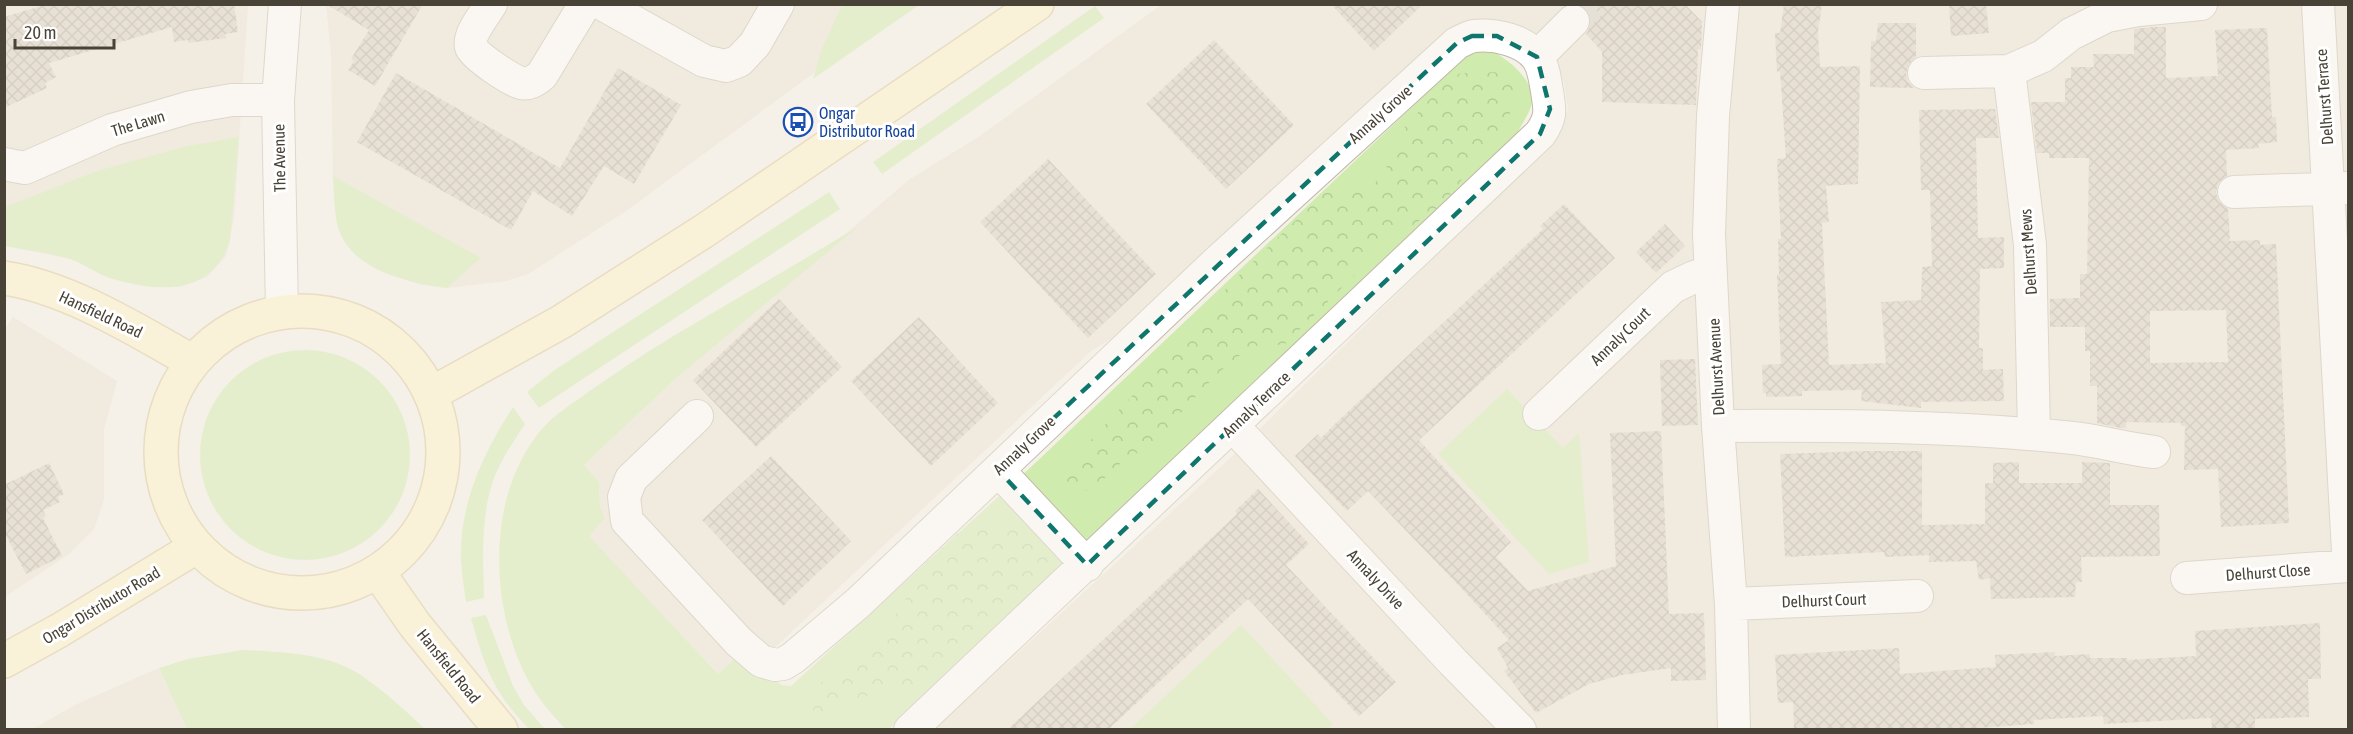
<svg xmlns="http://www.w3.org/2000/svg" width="2353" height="734" viewBox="0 0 2353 734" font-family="'Asap Condensed',sans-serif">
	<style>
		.residential { fill: #e9e3d5 }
		.grass { fill: #cfecae }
		.forest { fill: url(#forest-crowns) }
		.building { fill: url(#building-cross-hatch); fill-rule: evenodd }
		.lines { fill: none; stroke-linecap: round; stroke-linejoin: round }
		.street-tunnel { stroke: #d3cec4; stroke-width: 32; stroke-dasharray: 32 16; stroke-linecap: butt }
		.street-casing { stroke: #c1b9a9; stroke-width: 34 }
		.secondary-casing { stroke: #d8c695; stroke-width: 36 }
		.street { stroke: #fff; stroke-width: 32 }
		.secondary { stroke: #fff2c8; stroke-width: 33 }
		.marked { fill: none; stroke: #0f766e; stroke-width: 4.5; stroke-dasharray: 12 8; stroke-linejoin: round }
		.labels { text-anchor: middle; stroke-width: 6; stroke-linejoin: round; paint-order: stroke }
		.street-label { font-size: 16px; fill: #494236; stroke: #fff }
		.transit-label { font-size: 16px; fill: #164399; stroke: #fff; text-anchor: start }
	</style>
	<defs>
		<pattern id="forest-crowns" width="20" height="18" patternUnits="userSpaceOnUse" patternTransform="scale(1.5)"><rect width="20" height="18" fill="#cfecae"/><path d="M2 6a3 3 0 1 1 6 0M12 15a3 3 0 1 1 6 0" fill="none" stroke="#b3cc96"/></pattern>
		<pattern id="building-cross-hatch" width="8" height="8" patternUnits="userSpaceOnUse" patternTransform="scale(1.5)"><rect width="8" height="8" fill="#d7cdbc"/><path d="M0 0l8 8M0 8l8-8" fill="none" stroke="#b0a89a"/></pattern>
	</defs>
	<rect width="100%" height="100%" fill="#f5f1e8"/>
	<path class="residential" d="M 5,5 L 248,5 L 234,218 L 226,256 L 207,277 L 180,287 L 154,287 L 110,278 L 71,259 L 5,246 Z
		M 326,5 L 915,5 L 852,45 L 626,211 L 528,274 L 506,281 L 447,288 L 422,285 L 378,270 L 359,258 L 346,243 L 338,227 L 333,176 L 331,54 Z
		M 1161,5 L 2348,5 L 2348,729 L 935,729 L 1226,462 L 1557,137 L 1568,109 L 1564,81 L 1548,52 L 1524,32 L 1487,19 L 1459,56 L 1389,126 L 1227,270 L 1091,351 L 752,669 L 718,674 L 588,536 L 605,518 L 600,507 L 599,482 L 584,465 L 675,379 L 910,179 L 980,136 Z
		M 13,317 L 117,381 L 104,429 L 104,500 L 94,529 L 69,554 L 5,597 L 4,330 Z
		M 159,668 L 187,729 L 31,730 L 77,704 Z"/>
	<path class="grass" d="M 842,5 L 919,5 L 813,79 L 822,48 Z
		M 1095,6 L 1104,18 L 882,174 L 873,162 Z
		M 1489,49 C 1507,59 1534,78 1532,102 C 1531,112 1520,126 1516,136 L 889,729 L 566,730 C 554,716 541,703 532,687 C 489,614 484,496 542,429 C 555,414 572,404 588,392 C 617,372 645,353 675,335 C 737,299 798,263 859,226 L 675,379 L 584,465 L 599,482 L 600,507 L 605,518 L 589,536 L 718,674 L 738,656 L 782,685 L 791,686 L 1032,466 L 1467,55 Z
		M 239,137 L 230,240 C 213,296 158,293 110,278 C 97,274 86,265 73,260 C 54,253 25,250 5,246 L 5,207 L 97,171 L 183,147 Z
		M 333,176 L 481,258 L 447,288 C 409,283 350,270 338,227 C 334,212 334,192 333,176 Z
		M 829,192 L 840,209 L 539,408 L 527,392 L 556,369 Z
		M200 455a105 105 0 1 1 210 0a105 105 0 1 1-210 0Z
		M 1507,389 L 1563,448 L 1579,433 L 1589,562 L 1549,574 L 1438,454 Z
		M 513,407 L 525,424 C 514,440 504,456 496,473 C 480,511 483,557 484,598 L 466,602 C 464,589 462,575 461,561 C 459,504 483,453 513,407 Z
		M 486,615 L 513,686 L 524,705 L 545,729 L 529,729 C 493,692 485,668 471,618 Z
		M 1241,625 L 1333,724 L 1327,730 L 1130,729 Z
		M 243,650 C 281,652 328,653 361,675 C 384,691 405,710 425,729 L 187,729 L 159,668 L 188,659 Z"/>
	<path class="forest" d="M 1506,72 L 1522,92 L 1502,128 L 1442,205 L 1388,242 L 1283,346 C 1278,345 1271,342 1266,343 C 1230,349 1181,416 1155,442 C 1145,451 1130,454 1120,464 C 1100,482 1081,506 1056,482 L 1066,467 L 1129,399 L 1188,338 L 1228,286 L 1324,193 L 1371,188 L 1388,165 L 1396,137 L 1438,90 L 1460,73 Z
		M 1006,523 L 1031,538 L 1050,561 L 1030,595 L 920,688 L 866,696 L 815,720 L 811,698 L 816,686 L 862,655 L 900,609 L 924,565 L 958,533 Z"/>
	<path class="building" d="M 48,4 L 234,4 L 238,32 L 225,34 L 226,38 L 188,43 L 188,40 L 174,42 L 172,27 L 49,63 L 56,77 L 45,83 L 47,88 L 4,108 L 4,17 Z
		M 326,4 L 423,4 L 375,86 L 348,70 L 354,61 L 351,59 L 369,30 Z
		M 1331,4 L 1423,4 L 1374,51 Z
		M 1579,4 L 1685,4 L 1702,22 L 1701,49 L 1698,49 L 1696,105 L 1602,102 L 1602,52 L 1586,34 L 1590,26 L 1590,17 L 1586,9 Z
		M 1784,4 L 1822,4 L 1818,32 L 1820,67 L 1860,66 L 1858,184 L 1826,186 L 1829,222 L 1822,223 L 1829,365 L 1886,363 L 1881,302 L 1921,300 L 1922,267 L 1932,266 L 1930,190 L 1921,190 L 1919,110 L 1995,109 L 1999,138 L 1976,138 L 1978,238 L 2004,237 L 2004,268 L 1980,269 L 1979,348 L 1983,348 L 1983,370 L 2003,369 L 2004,401 L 1921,402 L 1921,408 L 1861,401 L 1862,390 L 1802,391 L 1802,396 L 1766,397 L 1766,393 L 1763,393 L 1762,365 L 1781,364 L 1777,275 L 1779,275 L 1778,239 L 1781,239 L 1777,159 L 1786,158 L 1780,71 L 1777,72 L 1775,33 L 1780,33 Z
		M 1949,4 L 1986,4 L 1989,33 L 1951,36 Z
		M 1878,23 L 1916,23 L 1916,57 L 1909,64 L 1906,73 L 1908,82 L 1914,88 L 1870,87 L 1871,41 L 1876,41 Z
		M 2153,27 L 2166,27 L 2166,78 L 2218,76 L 2215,30 L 2267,28 L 2272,117 L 2276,117 L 2277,142 L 2258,144 L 2259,148 L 2226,150 L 2227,176 L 2218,183 L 2216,193 L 2219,202 L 2228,209 L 2230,241 L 2260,240 L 2260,245 L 2276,244 L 2289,523 L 2221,527 L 2218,469 L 2184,470 L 2185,426 L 2181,426 L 2181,423 L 2126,422 L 2126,428 L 2121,428 L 2097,423 L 2097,386 L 2090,386 L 2090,351 L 2085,351 L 2085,327 L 2050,327 L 2050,299 L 2080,298 L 2080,274 L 2087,274 L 2089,158 L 2049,158 L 2049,153 L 2037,153 L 2031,102 L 2065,102 L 2065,78 L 2071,78 L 2071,67 L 2094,67 L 2093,54 L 2134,54 L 2134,29 ZM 2226,310 L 2228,362 L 2150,363 L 2150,311 Z
		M 1214,40 L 1294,125 L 1226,189 L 1146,104 Z
		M 618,68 L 681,105 L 634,184 L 604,166 L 572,216 L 533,191 L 511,230 L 357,142 L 396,73 L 560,168 Z
		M 1048,159 L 1156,274 L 1088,338 L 980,222 Z
		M 1564,204 L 1615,258 L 1419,440 L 1511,542 L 1496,557 L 1528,591 L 1616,566 L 1610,433 L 1661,431 L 1669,614 L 1704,613 L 1706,680 L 1671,681 L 1671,668 L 1622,675 L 1589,684 L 1536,713 L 1504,671 L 1508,668 L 1497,648 L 1509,640 L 1462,589 L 1368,491 L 1347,511 L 1295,456 L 1318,434 L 1321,438 L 1339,420 L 1506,264 L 1543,229 L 1540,226 Z
		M 1665,224 L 1685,246 L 1656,273 L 1636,252 Z
		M 779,299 L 842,367 L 756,447 L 693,380 Z
		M 919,317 L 998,403 L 931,466 L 851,381 Z
		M 1695,359 L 1698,425 L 1662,426 L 1660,360 Z
		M 1865,451 L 1922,451 L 1922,525 L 1985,524 L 1985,483 L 1993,483 L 1993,463 L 2019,462 L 2019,483 L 2082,483 L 2082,462 L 2110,463 L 2110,505 L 2159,505 L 2160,556 L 2081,557 L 2082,582 L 2076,582 L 2075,597 L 1991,599 L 1990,578 L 1979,580 L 1976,561 L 1929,562 L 1929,555 L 1885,557 L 1884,552 L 1785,557 L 1780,454 Z
		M 771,456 L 851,541 L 783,606 L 702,520 Z
		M 49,463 L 64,494 L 58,497 L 60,502 L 43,510 L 46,516 L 43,518 L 62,556 L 26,574 L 4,532 L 4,485 Z
		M 1258,489 L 1309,544 L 1286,565 L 1396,682 L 1359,716 L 1248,599 L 1109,729 L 1008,729 L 1237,514 L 1235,511 Z
		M 2320,623 L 2321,679 L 2308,679 L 2309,717 L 2255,719 L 2255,729 L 2212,729 L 2211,718 L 2104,724 L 2103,716 L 2034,720 L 2034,724 L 1965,729 L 1794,729 L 1793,702 L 1778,703 L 1775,655 L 1899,648 L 1900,674 L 1996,667 L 1995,655 L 2055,652 L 2055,656 L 2090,654 L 2090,658 L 2127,658 L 2127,660 L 2196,656 L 2195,631 Z"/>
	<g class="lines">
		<path class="street-tunnel" d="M 1573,21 L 1590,4"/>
		<g class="street-casing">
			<path id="street" d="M 491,4 C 484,16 468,34 471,47 C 474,56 511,80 521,83 C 529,85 536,80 542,75 L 585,4
				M 602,4 L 704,61 L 726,66 L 739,61 L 755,44 L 778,4
				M 1723,4 L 1713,116 L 1709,234 L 1718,426 L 1731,604 L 1734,730
				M 2318,4 L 2348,552
				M 1537,57 L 1573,21
				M 2009,71 L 2030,245 L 2034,434
				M 1924,73 L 2009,71 L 2043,56 L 2071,34 L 2107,16 L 2138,10 L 2201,4
				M 4,164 L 25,168 L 112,130 L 191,107 L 232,100 L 278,100
				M 2234,192 L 2348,188
				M 282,312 L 278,100 L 285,4
				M 1539,414 L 1673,287 L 1694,277 L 1710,272
				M 697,416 L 631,479 L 624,497 L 627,521 L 739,642 L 761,661 L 775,665 L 783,664 L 793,658 L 858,603 L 1217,262 L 1457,43 C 1462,41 1468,37 1474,36 C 1495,34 1526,40 1538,59 C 1544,68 1545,80 1547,91 C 1550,110 1552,117 1540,134 L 910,730
				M 1233,426 L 1453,662 L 1520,730
				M 1718,426 C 1837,425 1955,426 2073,438 C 2100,441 2127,449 2154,452
				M 998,470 L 1087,565
				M 2187,578 L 2348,566
				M 1731,604 L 1917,596"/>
		</g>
		<g class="secondary-casing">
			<path id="secondary" d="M 4,278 C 68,287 138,331 193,362
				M161 452a141 141 0 1 1 282 0a141 141 0 1 1-282 0Z
				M 431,394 L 561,322 L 704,231 L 1037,4
				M 378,572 L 415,625 L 501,730
				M 4,661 L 60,630 L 196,547"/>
		</g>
		<use href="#street" class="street"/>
		<use href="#secondary" class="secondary"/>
	</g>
	<path d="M0 0H2353V734H0ZM 1472,36 L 1497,36 L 1537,57 L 1550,109 L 1540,134 L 1087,565 L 998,470 L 1457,43 Z" fill="#f5f1e8" fill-opacity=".55" fill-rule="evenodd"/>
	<path class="marked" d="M 1472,36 L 1497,36 L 1537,57 L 1550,109 L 1540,134 L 1087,565 L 998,470 L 1457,43 Z"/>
	<defs>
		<g id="bus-ring" transform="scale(1.5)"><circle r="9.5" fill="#fff" stroke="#1a4fb4" stroke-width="1.5"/><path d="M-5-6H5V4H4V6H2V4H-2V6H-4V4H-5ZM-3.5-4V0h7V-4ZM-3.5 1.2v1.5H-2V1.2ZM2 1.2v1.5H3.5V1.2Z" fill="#1a4fb4"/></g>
	</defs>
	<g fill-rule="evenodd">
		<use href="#bus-ring" x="798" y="122"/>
	</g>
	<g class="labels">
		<g class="street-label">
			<text transform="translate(2324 97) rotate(-94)" y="6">Delhurst Terrace</text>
			<text transform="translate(1380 114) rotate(-42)" y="6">Annaly Grove</text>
			<text transform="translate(138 123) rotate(-17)" y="6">The Lawn</text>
			<text transform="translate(279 158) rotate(-91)" y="6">The Avenue</text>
			<text transform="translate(2028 252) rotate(-94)" y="6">Delhurst Mews</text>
			<text transform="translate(101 314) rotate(25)" y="6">Hansfield Road</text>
			<text transform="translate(1620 336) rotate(-44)" y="6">Annaly Court</text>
			<text transform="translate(1716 367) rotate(-93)" y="6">Delhurst Avenue</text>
			<text transform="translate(1256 404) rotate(-44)" y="6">Annaly Terrace</text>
			<text transform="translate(1024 445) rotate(-43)" y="6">Annaly Grove</text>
			<text transform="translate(2268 572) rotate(-4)" y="6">Delhurst Close</text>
			<text transform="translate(1376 579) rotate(47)" y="6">Annaly Drive</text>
			<text transform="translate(1824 600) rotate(-2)" y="6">Delhurst Court</text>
			<text transform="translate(101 605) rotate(-31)" y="6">Ongar Distributor Road</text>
			<text transform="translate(449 666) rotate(51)" y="6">Hansfield Road</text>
		</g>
		<g class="transit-label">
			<text x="819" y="119">Ongar<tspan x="819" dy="18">Distributor Road</tspan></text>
		</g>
	</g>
	<rect width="2353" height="734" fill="none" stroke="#494236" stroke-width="12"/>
	<path d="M15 39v9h99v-9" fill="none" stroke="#494236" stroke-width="3"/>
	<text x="24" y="39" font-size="18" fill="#494236" stroke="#ffffff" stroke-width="4.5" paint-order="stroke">20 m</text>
</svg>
